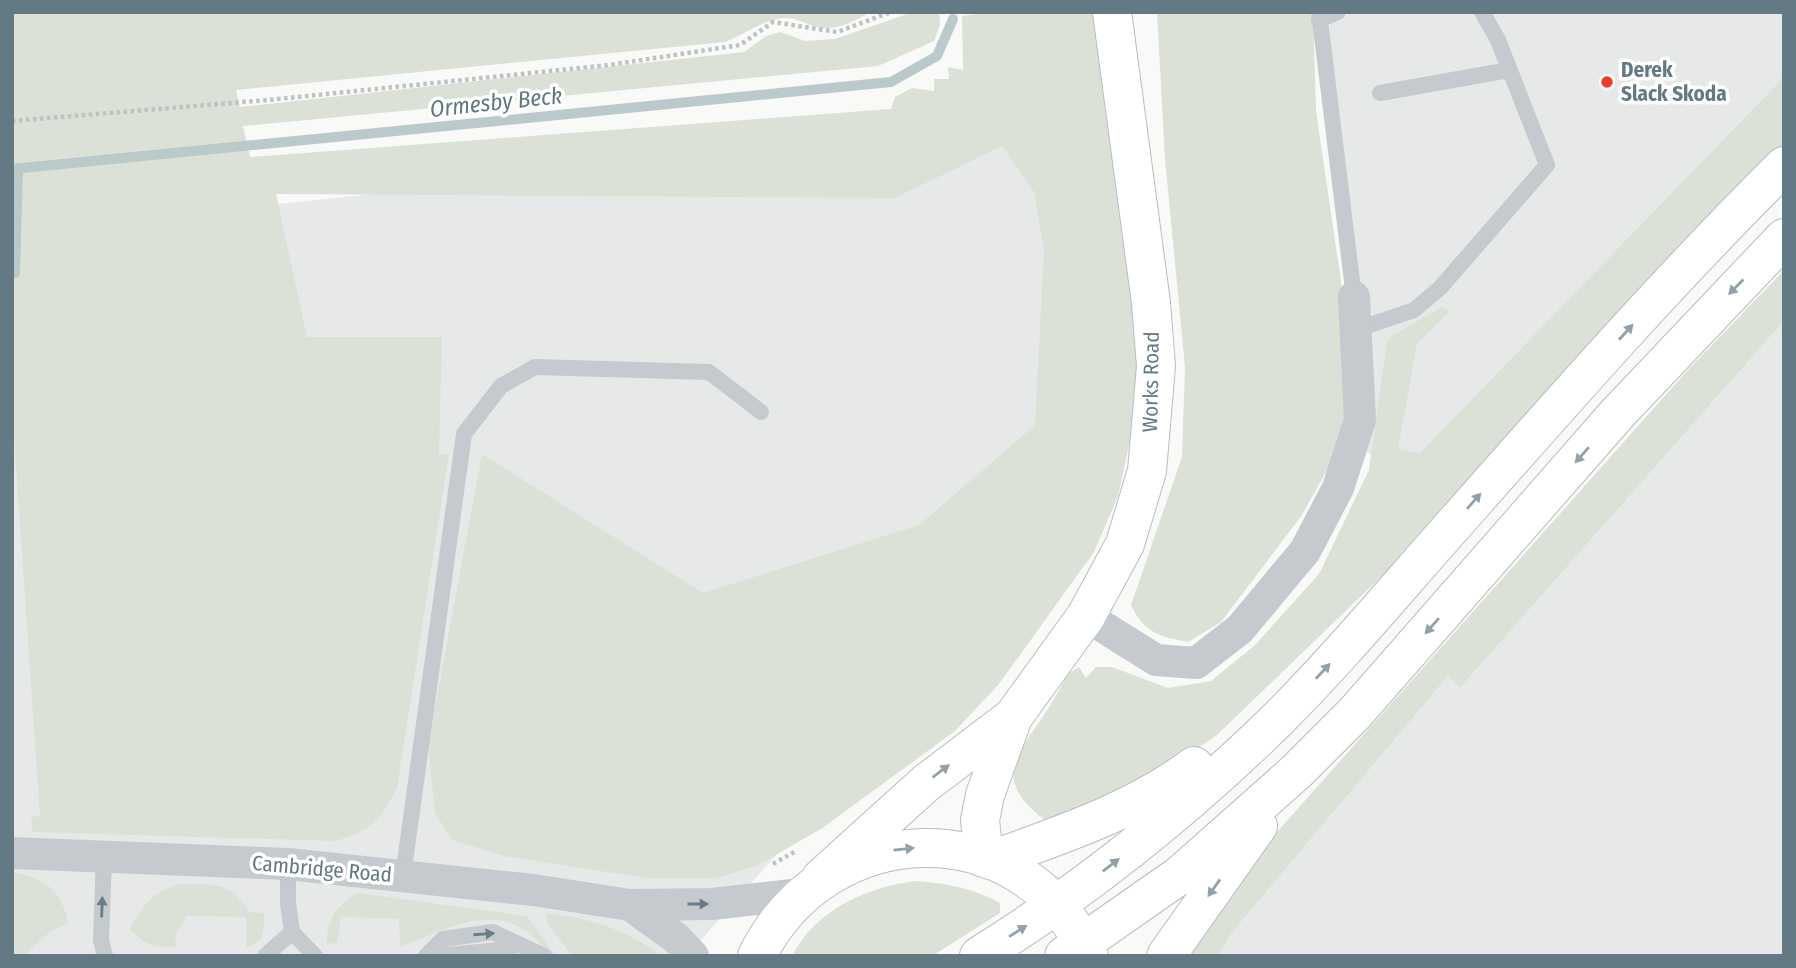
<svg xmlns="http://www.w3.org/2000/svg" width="1796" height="968" viewBox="0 0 1796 968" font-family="'Fira Sans Condensed',sans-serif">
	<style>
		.built { fill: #e7e9e8 }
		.green { fill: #dce1d7 }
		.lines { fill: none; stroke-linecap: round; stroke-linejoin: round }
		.stream { stroke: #bacacb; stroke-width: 10 }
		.secondary-casing { stroke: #b7bec1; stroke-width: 40 }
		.primary-casing { stroke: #b5bcbf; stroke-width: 40 }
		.highway-casing { stroke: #b7bcbf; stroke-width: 40 }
		.path { stroke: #bec2c4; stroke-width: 4.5; stroke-dasharray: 3.5 3.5; stroke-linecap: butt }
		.lane { stroke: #c4cacd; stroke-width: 16 }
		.street { stroke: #c4cacd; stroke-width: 32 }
		.secondary { stroke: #fff; stroke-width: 38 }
		.primary { stroke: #fff; stroke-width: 38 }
		.highway { stroke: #fff; stroke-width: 38 }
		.oneway { fill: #92a1a8 }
		.oneway2 { fill: #687d87 }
		.poi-dot { fill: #ea3d26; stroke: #fff; stroke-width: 2.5 }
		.labels { text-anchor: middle; stroke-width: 7; stroke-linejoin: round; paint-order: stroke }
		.poi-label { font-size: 21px; font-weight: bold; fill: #637983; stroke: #fff; text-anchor: start }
		.street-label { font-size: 21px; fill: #637983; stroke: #fff }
		.water-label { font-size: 23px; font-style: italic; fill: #5e787c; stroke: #fff }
	</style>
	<rect width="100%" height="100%" fill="#f9f9f7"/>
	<path class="built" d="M 1328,12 L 1784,12 L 1784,79 L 1411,483 L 1353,442 L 1355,330 Z
		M 1044,123 L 1056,435 L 938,671 L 687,956 L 12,956 L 12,232 Z
		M 1784,321 L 1784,956 L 1218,956 L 1230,935 L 1448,676 L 1460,688 Z"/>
	<path class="green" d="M 12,12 L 871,12 C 858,19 841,29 825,28 C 811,28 799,17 784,18 C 763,19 745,35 725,42 L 236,90 L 240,107 L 744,52 L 766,36 L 781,32 L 805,41 L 835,39 L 913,12 L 939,12 L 940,25 L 934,41 L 878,66 L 243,126 L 250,157 L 891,109 L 895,97 L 912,88 L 934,91 L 934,79 L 949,79 L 948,67 L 963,70 L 962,16 L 991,12 L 1095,12 L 1144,344 L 1139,399 L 1118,496 L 1094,552 L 999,684 L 955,731 L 821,829 L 758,865 L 717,878 L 646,878 L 503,856 L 452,840 L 435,813 L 428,745 L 482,454 L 703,593 L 919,525 L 1035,425 L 1044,249 L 1034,192 L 1002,146 L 895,198 L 276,194 L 307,337 L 442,337 L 439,454 L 449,454 L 397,788 C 379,822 372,830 336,841 L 32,832 L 31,817 L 40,816 L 12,408 Z
		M 1157,12 L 1313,12 L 1316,111 L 1348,329 L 1345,438 L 1302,515 L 1221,622 L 1188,642 C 1160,637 1143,632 1131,605 L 1182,457 L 1185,367 L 1165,159 Z
		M 1784,77 L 1784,145 L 1689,242 L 1443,517 L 1217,735 L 1145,784 L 1045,820 C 999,785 1009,764 1040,721 C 1050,707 1059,690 1068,674 L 1079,667 L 1086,678 L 1096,667 L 1112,667 L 1168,688 L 1211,681 L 1255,645 L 1319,574 L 1369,470 L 1387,341 L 1393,335 L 1442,307 L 1449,312 L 1417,344 L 1398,449 L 1420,453 Z
		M 1784,270 L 1784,321 L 1460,688 L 1448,676 L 1230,935 L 1218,956 L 1189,956 L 1269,841 L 1686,372 Z
		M 12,872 C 43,877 64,891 68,924 L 51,931 L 23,956 L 12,956 Z
		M 915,881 C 946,883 973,888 1000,903 L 1000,913 L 932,956 L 792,956 C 817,909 865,888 915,881 Z
		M 180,884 C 217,885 227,880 250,912 L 264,913 C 264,930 265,943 246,947 L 246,917 L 187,916 L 176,933 L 175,947 C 154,948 144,945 130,929 C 143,905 153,891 180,884 Z
		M 357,893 L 527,916 L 556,956 L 550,956 C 508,894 455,926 400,947 L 399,919 L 341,917 L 337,943 L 327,944 C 325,921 338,904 357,893 Z
		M 547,913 C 589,918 627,929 661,956 L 572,956 L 547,923 Z"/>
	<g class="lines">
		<path class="stream" d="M 12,169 L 891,82 L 937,56 L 953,19
			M 15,273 L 18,168"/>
		<g class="secondary-casing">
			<path id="secondary" d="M 984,858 L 980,820 L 985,795 L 1013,717 L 1086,616 L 1125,544 L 1147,471 L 1156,366 L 1151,303 L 1112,12
				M 821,878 L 926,783 L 1013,717"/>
		</g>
		<g class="primary-casing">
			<path id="primary" d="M 757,956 C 826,816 1023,808 1089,956"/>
		</g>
		<g class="highway-casing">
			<path id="highway" d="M 991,860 C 1061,835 1134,811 1194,766
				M 979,956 C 1086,889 1187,808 1277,720 C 1340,657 1397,588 1456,522 C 1563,401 1669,280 1784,166
				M 1064,956 L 1180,875 L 1296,772 L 1355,713 L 1617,414 L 1784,238
				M 1166,956 L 1258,826"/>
		</g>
		<path class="path" d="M 12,121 L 268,100 L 609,65 L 740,45 L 773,22 L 837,32 L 891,12
			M 773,864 L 796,851"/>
		<path class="lane" d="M 1319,12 L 1354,297
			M 1319,20 L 1338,12
			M 1380,93 L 1509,70
			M 1355,330 L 1414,310 L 1440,288 L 1547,165 L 1498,40 L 1482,12
			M 104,857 L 101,940 L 105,956
			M 288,864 L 288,903 L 292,932 L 315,956
			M 403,876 L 464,434 L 501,386 L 535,367 L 709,372 L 761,412
			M 265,956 L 292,932
			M 426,956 L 443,939 L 493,932 L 544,956
			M 437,956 L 499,950 L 510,956"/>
		<path class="street" d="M 1086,616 L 1156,660 L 1196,663 L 1240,629 L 1305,551 L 1338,488 L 1360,420 L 1354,297
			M 12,853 L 288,864 L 533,890 L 630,905 L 712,904 L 801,894
			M 630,905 L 676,938 L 693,956"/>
		<use href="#secondary" class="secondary"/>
		<use href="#primary" class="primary"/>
		<use href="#highway" class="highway"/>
	</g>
	<defs><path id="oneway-solid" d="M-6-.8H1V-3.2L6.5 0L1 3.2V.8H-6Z" transform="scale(1.75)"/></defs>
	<g class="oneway">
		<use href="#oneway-solid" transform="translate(1736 287) rotate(135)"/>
		<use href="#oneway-solid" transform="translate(1626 332) rotate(-48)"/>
		<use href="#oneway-solid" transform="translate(1582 455) rotate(131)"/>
		<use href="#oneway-solid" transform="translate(1474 501) rotate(-49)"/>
		<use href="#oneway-solid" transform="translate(1432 626) rotate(131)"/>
		<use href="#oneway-solid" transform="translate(1323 671) rotate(-47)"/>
		<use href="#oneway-solid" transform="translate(941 771) rotate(-37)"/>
		<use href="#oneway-solid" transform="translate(904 849) rotate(-6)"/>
		<use href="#oneway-solid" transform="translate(1111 865) rotate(-38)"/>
		<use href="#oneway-solid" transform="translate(1214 888) rotate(125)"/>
		<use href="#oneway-solid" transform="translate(1018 931) rotate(-32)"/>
	</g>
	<g class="oneway2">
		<use href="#oneway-solid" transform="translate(698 904)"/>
		<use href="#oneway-solid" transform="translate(102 907) rotate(-88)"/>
		<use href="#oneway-solid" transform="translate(484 934) rotate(-4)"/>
	</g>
	<circle class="poi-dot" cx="1607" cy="82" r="7"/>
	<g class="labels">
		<g class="poi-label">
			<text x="1621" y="77">Derek<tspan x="1621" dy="24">Slack Skoda</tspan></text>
		</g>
		<g class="street-label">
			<text transform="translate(1151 382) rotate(-89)" y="7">Works Road</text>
			<text transform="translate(322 869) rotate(5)" y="7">Cambridge Road</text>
		</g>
		<g class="water-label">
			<text transform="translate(496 102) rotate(-6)" y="8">Ormesby Beck</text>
		</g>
	</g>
	<rect width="1796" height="968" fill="none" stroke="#637983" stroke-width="28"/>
</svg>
